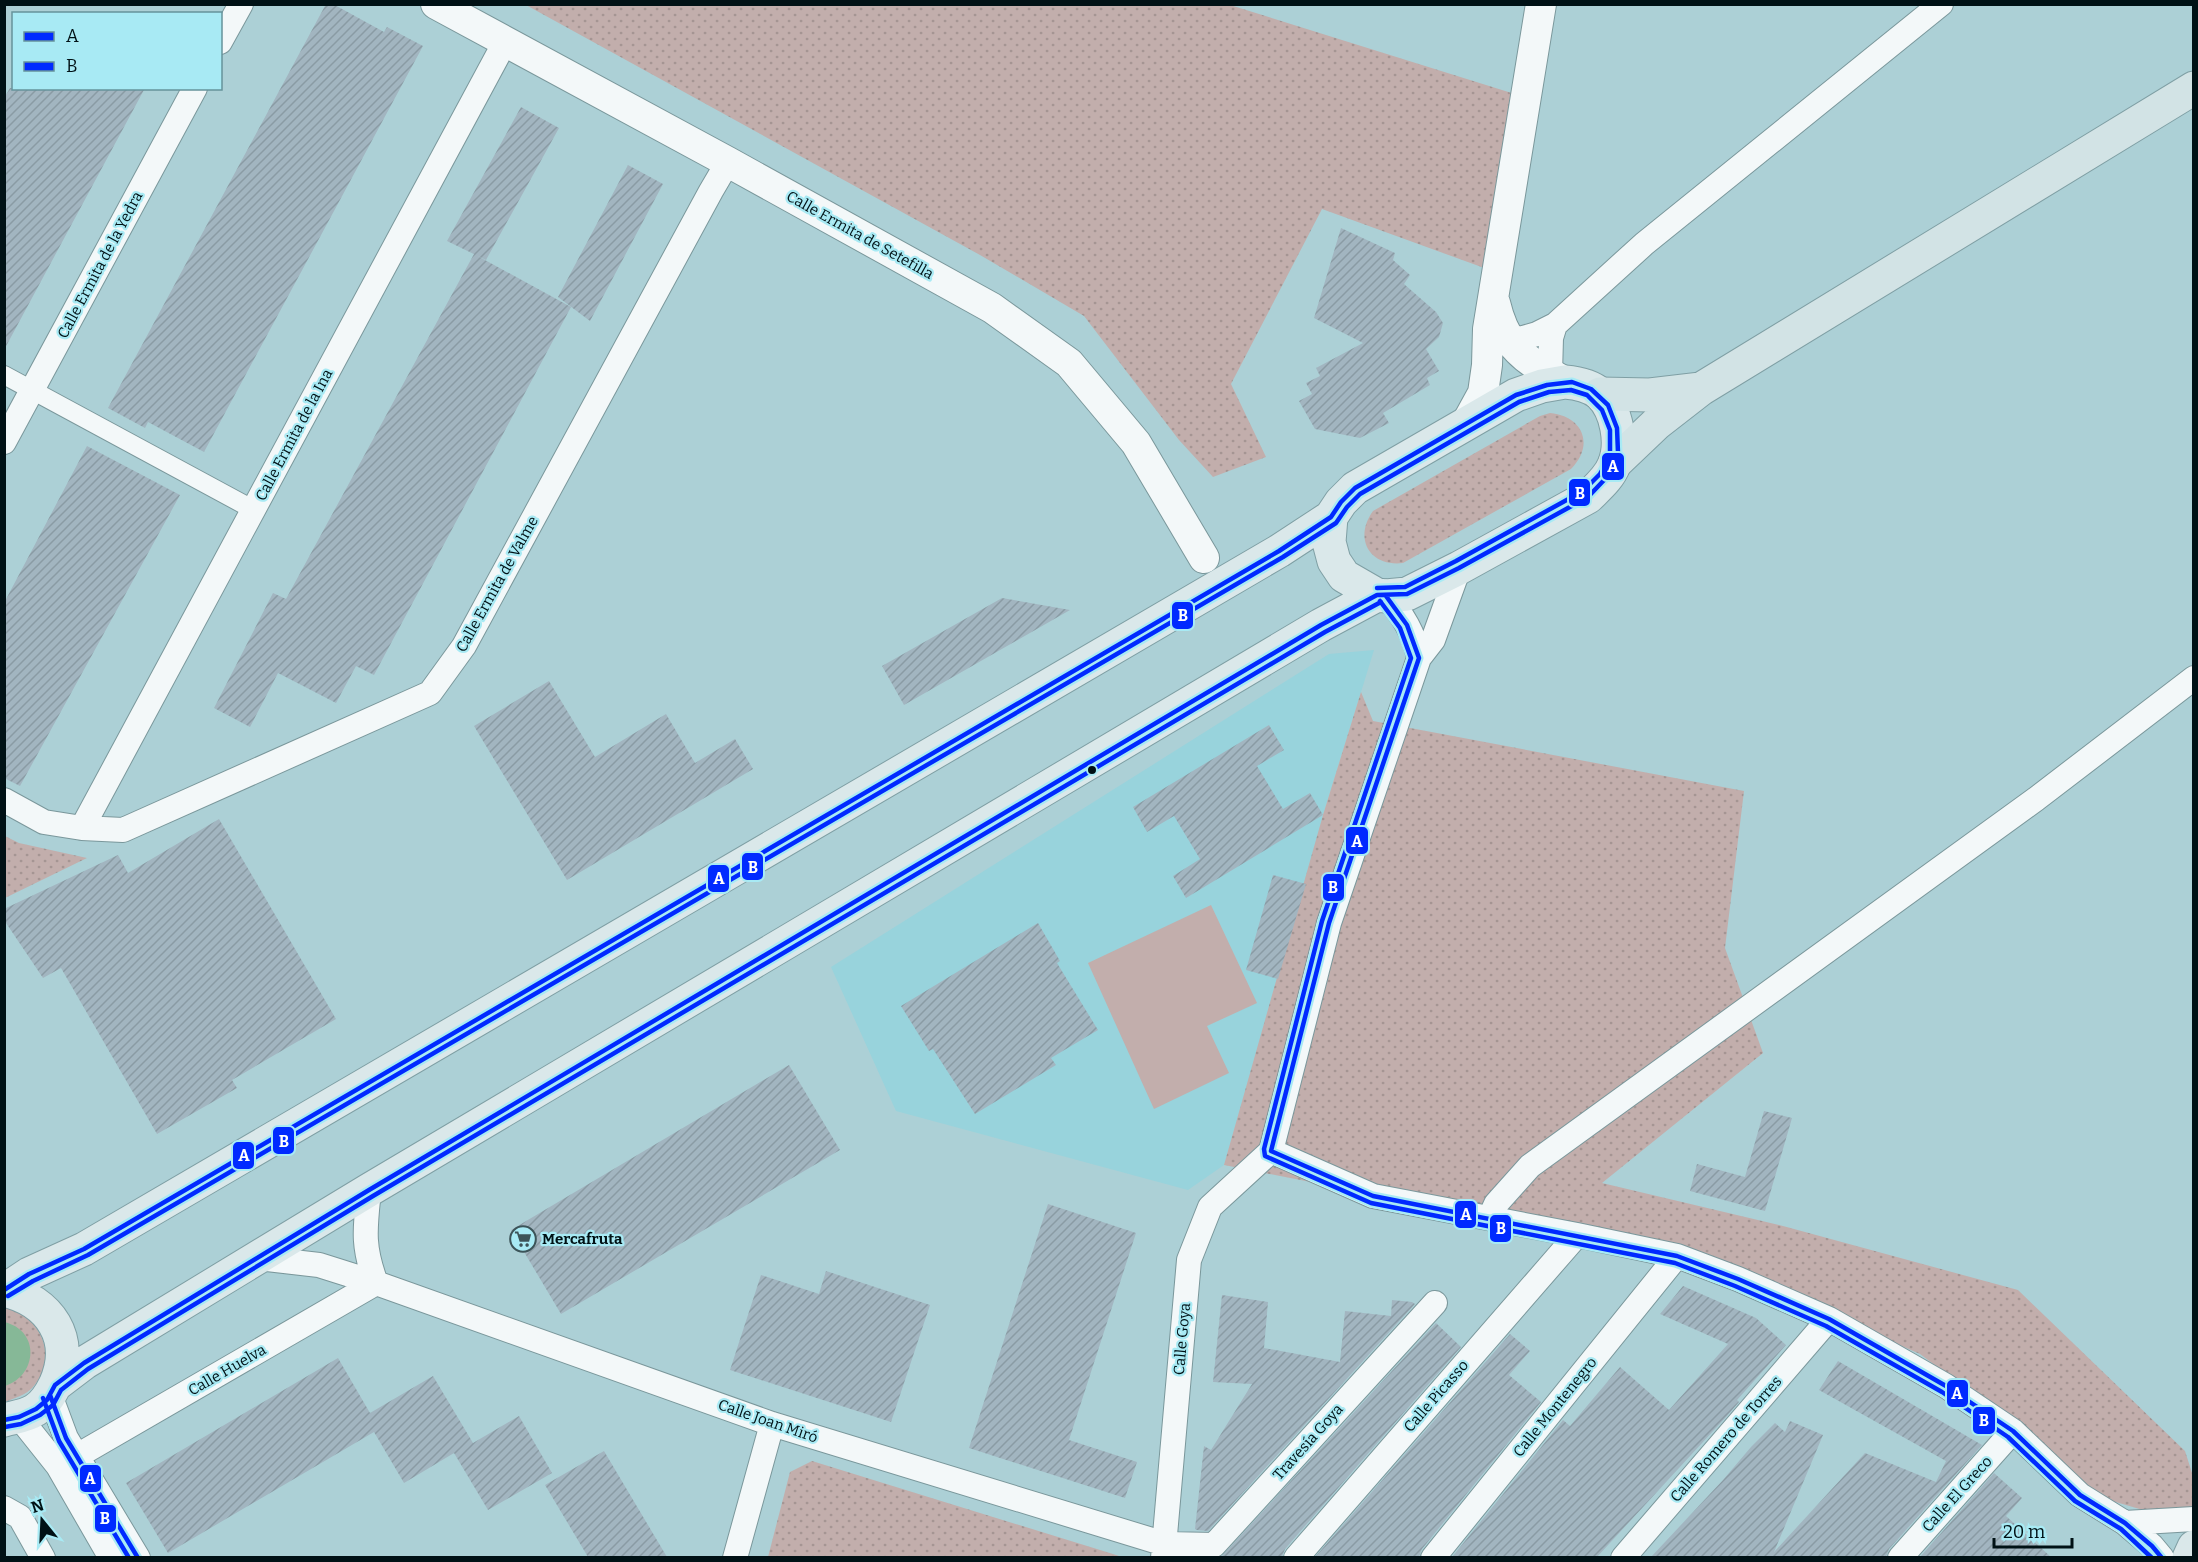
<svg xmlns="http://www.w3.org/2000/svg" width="2198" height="1562" viewBox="0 0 2198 1562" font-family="Bitter,serif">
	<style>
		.built { fill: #98d3dc }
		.green { fill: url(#green-dots) }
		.pitch { fill: #c2aeac }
		.water { fill: #86b897 }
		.building { fill: url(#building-hatch) }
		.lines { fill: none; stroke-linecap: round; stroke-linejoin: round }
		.pedestrian-casing { stroke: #7a979b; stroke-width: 20 }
		.minor-casing { stroke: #7a979b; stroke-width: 26 }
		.tertiary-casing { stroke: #7a979b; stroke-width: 32 }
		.primary-casing { stroke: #7f9fa4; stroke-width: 35 }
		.trunk-casing { stroke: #7f9fa4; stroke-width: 35 }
		.pedestrian { stroke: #f3f8f9; stroke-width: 18 }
		.minor { stroke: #f3f8f9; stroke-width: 24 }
		.tertiary { stroke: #f3f8f9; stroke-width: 30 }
		.primary { stroke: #dae8ea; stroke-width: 33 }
		.trunk { stroke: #d2e3e5; stroke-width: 33 }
		.bus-1-casing { stroke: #a8eaf4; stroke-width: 9 }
		.bus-2-casing { stroke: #a8eaf4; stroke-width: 9 }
		.bus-1 { stroke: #002aff; stroke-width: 4.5 }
		.bus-2 { stroke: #002aff; stroke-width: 4.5 }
		.bus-dot { fill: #001115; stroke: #a8eaf4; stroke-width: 2 }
		.labels { text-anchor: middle; stroke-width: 4.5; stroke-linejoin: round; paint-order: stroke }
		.street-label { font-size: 15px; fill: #001115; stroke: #a8eaf4 }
		.poi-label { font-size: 15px; font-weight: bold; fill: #001115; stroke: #a8eaf4; text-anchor: start }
		.line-badge { stroke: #a8eaf4; stroke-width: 2 }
		.badge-label { font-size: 16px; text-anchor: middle; font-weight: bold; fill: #fff }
	</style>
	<defs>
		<pattern id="green-dots" width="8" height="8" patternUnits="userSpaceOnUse" patternTransform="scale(1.5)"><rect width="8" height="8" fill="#c2aeac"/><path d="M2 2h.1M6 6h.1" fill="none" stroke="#a59593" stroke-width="1.8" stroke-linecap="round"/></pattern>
		<pattern id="building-hatch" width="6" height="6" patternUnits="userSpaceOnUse" patternTransform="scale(1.5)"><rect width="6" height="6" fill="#a2b5c0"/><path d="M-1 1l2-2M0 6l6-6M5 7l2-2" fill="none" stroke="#8a9ba4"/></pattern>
	</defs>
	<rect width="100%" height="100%" fill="#acd0d6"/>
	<path class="built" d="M 1374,650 L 1323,815 L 1306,884 L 1224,1165 L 1188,1190 L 896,1111 L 831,967 L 1329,654 Z"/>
	<path class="green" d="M 526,5 L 1230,5 L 1528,98 L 1498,273 L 1322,209 L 1231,384 L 1266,457 L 1213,477 L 1179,440 L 1084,316 L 980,255 Z
		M 1550,413 C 1583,416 1595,445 1571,469 L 1403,563 C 1370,567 1353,539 1373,511 L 1540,416 Z
		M 1361,692 L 1373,721 L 1744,791 L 1725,948 L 1763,1053 L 1602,1183 L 1783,1226 L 2018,1290 L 2185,1451 L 2193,1476 L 2193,1508 L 2160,1515 L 2085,1493 L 2013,1424 L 1920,1354 L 1713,1264 L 1493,1206 L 1422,1204 L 1224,1165 L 1323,815 Z
		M 5,836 L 19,843 L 87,858 L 5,898 Z
		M 5,1307 C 40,1316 60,1356 33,1387 C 26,1395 15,1398 5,1402 Z
		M 812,1461 L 1113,1554 L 1122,1557 L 768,1557 L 790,1472 Z"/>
	<path class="pitch" d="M 1211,905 L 1257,1003 L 1207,1026 L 1229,1073 L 1154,1109 L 1088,963 Z"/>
	<path class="water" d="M 4,1322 C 40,1330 38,1375 5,1386 Z"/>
	<path class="building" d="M 326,4 L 333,4 L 384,32 L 387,27 L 423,46 L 204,452 L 148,422 L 145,428 L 108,408 Z
		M 10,88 L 145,88 L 4,350 L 4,98 Z
		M 521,107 L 559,128 L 486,260 L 447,241 Z
		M 628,165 L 663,184 L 590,321 L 558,297 Z
		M 1341,228 L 1395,253 L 1393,260 L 1410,275 L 1404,284 L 1436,312 L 1443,323 L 1439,337 L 1426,349 L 1439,371 L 1427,378 L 1430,385 L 1383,413 L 1389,423 L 1360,438 L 1315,429 L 1299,401 L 1312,394 L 1306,383 L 1320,376 L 1316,368 L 1363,343 L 1314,318 Z
		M 474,254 L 571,307 L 374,675 L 356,666 L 336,703 L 278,673 L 250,727 L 214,708 L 273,593 L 286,599 Z
		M 87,446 L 180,495 L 20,786 L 4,778 L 4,603 Z
		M 1002,598 L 1070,610 L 904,705 L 882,666 Z
		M 549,681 L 595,757 L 666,714 L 695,763 L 735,739 L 753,769 L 567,880 L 474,726 Z
		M 1269,725 L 1284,750 L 1257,766 L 1283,809 L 1310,793 L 1323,815 L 1186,898 L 1173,876 L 1200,859 L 1174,816 L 1147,832 L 1133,807 Z
		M 219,819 L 336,1019 L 232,1080 L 237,1088 L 157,1134 L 61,968 L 43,978 L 4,920 L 4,909 L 118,855 L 128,873 Z
		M 1273,875 L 1306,884 L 1278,979 L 1246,970 Z
		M 1038,923 L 1060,961 L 1057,963 L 1098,1030 L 1051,1058 L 1056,1065 L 975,1114 L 933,1049 L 929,1051 L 901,1006 Z
		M 789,1065 L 840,1150 L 561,1314 L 511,1230 Z
		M 1764,1111 L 1792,1118 L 1765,1211 L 1690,1191 L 1697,1164 L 1745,1177 Z
		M 1048,1204 L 1136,1233 L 1069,1440 L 1137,1462 L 1125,1498 L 969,1448 Z
		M 826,1271 L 930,1305 L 891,1422 L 730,1370 L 761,1275 L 819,1294 Z
		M 1683,1286 L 1756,1318 L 1786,1345 L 1737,1400 L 1739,1402 L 1726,1417 L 1597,1557 L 1452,1557 L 1563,1420 L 1570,1426 L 1620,1367 L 1669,1410 L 1728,1344 L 1660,1314 Z
		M 1222,1295 L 1268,1302 L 1264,1348 L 1340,1362 L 1345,1311 L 1391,1316 L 1392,1300 L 1412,1302 L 1415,1304 L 1208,1531 L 1197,1530 L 1195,1529 L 1204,1446 L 1211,1450 L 1252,1384 L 1213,1382 Z
		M 1436,1323 L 1461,1347 L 1285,1549 L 1282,1557 L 1221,1557 Z
		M 1510,1334 L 1530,1351 L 1509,1375 L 1541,1402 L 1422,1549 L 1419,1557 L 1315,1557 Z
		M 338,1358 L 370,1413 L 433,1376 L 473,1443 L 519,1416 L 552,1473 L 488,1510 L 454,1453 L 404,1483 L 374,1432 L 168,1553 L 126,1483 Z
		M 1838,1361 L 1982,1445 L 1889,1549 L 1886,1557 L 1651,1557 L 1723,1480 L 1751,1447 L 1775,1423 L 1785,1432 L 1790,1421 L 1823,1435 L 1774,1552 L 1865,1453 L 1936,1482 L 1946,1461 L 1819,1390 Z
		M 604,1451 L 667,1557 L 588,1557 L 545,1485 Z
		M 1994,1473 L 2022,1498 L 2006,1516 L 2051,1557 L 1920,1557 Z"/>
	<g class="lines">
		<g class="pedestrian-casing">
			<path id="pedestrian" d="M 4,375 L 254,510"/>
		</g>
		<g class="minor-casing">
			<path id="minor" d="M 220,42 L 241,4
				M 1507,339 L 1523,338 L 1537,334 L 1555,325 L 1644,244 L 1941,4
				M 1550,374 L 1551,338 L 1555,325
				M 4,442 L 195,88
				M 1459,568 L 1433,640 L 1419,658 L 1329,923 L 1271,1151 L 1373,1196 L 1577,1235 L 1677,1256 L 1738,1279 L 1829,1319 L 1946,1386 L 2013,1431 L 2080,1495 L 2125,1523 L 2152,1546 L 2162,1558
				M 1386,596 C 1403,615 1414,633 1419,658
				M 4,800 L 44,822 L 82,828 L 123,830 L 430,693 L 464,646 L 711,191 L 728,162
				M 82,828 L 505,42
				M 369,1190 C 365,1229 362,1245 376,1283
				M 1490,1217 L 1496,1204 L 1530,1166 L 2036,799 L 2194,678
				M 258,1258 L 319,1265 L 376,1283 L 772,1424 L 1165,1544 L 1214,1545 L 1435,1303
				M 50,1395 L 66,1438 L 138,1558
				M 19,1417 L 58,1466 L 111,1558
				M 77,1456 L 376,1283
				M 4,1508 L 20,1517 L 43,1558
				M 2125,1523 L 2194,1519
				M 735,1558 L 772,1424
				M 1163,1558 L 1189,1260 L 1210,1207 L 1271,1151
				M 1296,1558 L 1577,1235
				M 1433,1558 L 1677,1256
				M 1623,1558 L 1829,1319
				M 1900,1558 L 2013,1431"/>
		</g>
		<g class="tertiary-casing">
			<path id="tertiary" d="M 436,4 L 728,162 L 992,308 L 1069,363 L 1136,443 L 1204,558
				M 1495,303 C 1506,350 1526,360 1565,382
				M 1466,424 L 1483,393 L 1487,365 L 1488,329 L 1541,4"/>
		</g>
		<g class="primary-casing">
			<path id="primary" d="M 1565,382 C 1577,383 1591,386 1600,394 C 1617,410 1623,444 1614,465 C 1609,478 1598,487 1588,497 L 1459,568 L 1407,594 L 1386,596 L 1377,595 L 1344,576 L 1334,561 L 1329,542 L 1331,517 L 1341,502 L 1355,488 L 1516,395 L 1542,386 Z
				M 4,1290 C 50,1301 76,1339 55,1385 C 50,1395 45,1404 35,1410 C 26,1416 15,1417 4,1420
				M 5,1290 L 29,1274 L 84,1249 L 1279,551 L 1331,517
				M 55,1385 L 84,1363 L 369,1190 L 1321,625 L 1377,595
				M 2189,1558 L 2194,1547"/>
		</g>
		<g class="trunk-casing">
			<path id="trunk" d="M 1600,394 L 1650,395 L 1701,389
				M 1615,463 L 1656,424 L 1701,389 L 2194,88"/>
		</g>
		<use href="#pedestrian" class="pedestrian"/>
		<use href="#minor" class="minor"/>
		<use href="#tertiary" class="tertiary"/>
		<use href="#primary" class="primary"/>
		<use href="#trunk" class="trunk"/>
		<g class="bus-1-casing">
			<path id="bus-1" d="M 1386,596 L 1407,625 L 1419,658 L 1329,923 L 1271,1151 L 1373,1196 L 1677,1256 L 1738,1279 L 1829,1319 L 1946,1386 L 2013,1431 L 2080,1495 L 2125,1523 L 2152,1546 L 2162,1558
				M 4,1290 L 29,1274 L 84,1249 L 1279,551 L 1331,517 L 1341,502 L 1355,488 L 1516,395 L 1547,385 L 1572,382 L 1591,389 L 1608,405 L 1617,428 L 1618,453 L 1614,465 L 1606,478 L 1588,497 L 1459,568 L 1407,594 L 1377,595
				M 50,1395 L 66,1438 L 138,1558
				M 4,1420 L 19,1417 L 36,1409 L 47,1400 L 55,1385 L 84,1363 L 369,1190 L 1321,625 L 1377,595"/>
		</g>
		<g class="bus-2-casing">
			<path id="bus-2" d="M 1380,601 L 1400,628 L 1411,658 L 1322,921 L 1264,1149 L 1265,1156 L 1371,1203 L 1675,1263 L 1735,1286 L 1826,1326 L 1942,1392 L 2008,1437 L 2075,1501 L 2121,1529 L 2152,1558
				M 8,1296 L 33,1281 L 88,1255 L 1283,557 L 1336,523 L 1347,507 L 1360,494 L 1519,402 L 1549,392 L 1571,390 L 1587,395 L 1602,410 L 1610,430 L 1610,452 L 1607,462 L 1600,474 L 1583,491 L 1456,561 L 1405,587 L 1377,588
				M 43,1398 L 59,1441 L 129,1558
				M 5,1427 L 21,1424 L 40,1415 L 53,1405 L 61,1390 L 88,1369 L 373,1196 L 1325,632 L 1381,602"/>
		</g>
		<use href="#bus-1" class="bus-1"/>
		<use href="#bus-2" class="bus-2"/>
	</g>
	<defs>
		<g id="supermarket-ring" transform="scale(1.35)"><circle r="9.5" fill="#a8eaf4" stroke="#3c5459" stroke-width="1.5"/><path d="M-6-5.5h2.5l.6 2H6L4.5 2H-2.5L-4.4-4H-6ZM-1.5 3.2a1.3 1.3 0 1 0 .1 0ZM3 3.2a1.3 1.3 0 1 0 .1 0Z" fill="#3c5459"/></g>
	</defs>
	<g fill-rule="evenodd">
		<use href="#supermarket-ring" x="523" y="1239"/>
	</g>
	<circle class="bus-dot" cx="1092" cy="770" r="5"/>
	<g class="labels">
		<g class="street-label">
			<text transform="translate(860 235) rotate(29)" y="5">Calle Ermita de Setefilla</text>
			<text transform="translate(100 265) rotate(-62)" y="5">Calle Ermita de la Yedra</text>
			<text transform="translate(294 435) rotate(-62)" y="5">Calle Ermita de la Ina</text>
			<text transform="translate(497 584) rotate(-61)" y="5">Calle Ermita de Valme</text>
			<text transform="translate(1182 1339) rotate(-85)" y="5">Calle Goya</text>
			<text transform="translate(227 1370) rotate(-30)" y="5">Calle Huelva</text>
			<text transform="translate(1436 1396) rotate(-49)" y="5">Calle Picasso</text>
			<text transform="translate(1555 1407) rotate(-51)" y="5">Calle Montenegro</text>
			<text transform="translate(768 1421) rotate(19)" y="5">Calle Joan Miró</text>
			<text transform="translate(1726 1439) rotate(-49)" y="5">Calle Romero de Torres</text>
			<text transform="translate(1308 1442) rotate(-48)" y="5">Travesía Goya</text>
			<text transform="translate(1957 1494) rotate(-48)" y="5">Calle El Greco</text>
		</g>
		<g class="poi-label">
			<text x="542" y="1244">Mercafruta</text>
		</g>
	</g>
	<g class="line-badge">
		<rect x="1601" y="452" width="24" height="29" rx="6" fill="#002aff"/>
		<rect x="1568" y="478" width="23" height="29" rx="6" fill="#002aff"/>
		<rect x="1171" y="601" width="23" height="29" rx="6" fill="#002aff"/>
		<rect x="1345" y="826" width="24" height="29" rx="6" fill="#002aff"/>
		<rect x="741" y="852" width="23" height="29" rx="6" fill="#002aff"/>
		<rect x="707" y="864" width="23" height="29" rx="6" fill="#002aff"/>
		<rect x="1322" y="873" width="23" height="29" rx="6" fill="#002aff"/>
		<rect x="272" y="1126" width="23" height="29" rx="6" fill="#002aff"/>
		<rect x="232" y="1141" width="23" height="29" rx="6" fill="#002aff"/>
		<rect x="1454" y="1200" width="23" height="29" rx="6" fill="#002aff"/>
		<rect x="1489" y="1214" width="23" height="29" rx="6" fill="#002aff"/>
		<rect x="1946" y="1379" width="23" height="29" rx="6" fill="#002aff"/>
		<rect x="1972" y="1406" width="24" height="29" rx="6" fill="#002aff"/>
		<rect x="79" y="1464" width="23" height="29" rx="6" fill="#002aff"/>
		<rect x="94" y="1504" width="23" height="29" rx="6" fill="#002aff"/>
	</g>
	<g class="badge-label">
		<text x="1613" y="472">A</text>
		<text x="1580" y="499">B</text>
		<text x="1183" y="621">B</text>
		<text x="1357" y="847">A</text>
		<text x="753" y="873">B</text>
		<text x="719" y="884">A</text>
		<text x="1333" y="893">B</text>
		<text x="284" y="1147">B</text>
		<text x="244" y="1161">A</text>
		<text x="1466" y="1220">A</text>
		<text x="1501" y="1234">B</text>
		<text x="1957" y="1399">A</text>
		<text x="1984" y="1426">B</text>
		<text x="90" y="1484">A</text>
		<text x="105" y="1524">B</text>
	</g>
	<rect width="2198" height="1562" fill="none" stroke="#001115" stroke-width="12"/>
	<rect x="12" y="12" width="210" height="78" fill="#a8eaf4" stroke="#65939b" stroke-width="1.5"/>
	<rect x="24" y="32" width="30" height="9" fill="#002aff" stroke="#65939b" stroke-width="1.5"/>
	<text x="66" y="42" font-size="18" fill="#001115">A</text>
	<rect x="24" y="62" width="30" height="9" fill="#002aff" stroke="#65939b" stroke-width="1.5"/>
	<text x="66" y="72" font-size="18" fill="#001115">B</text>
	<g transform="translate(42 1520) rotate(342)" stroke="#a8eaf4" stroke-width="4.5" paint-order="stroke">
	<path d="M0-4.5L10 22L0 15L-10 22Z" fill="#001115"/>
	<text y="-9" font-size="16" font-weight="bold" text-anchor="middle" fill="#001115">N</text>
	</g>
	<path d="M1994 1538v9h78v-9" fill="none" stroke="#001115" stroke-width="3"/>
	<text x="2003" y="1538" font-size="18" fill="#001115" stroke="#a8eaf4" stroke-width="4.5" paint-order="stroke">20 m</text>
</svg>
